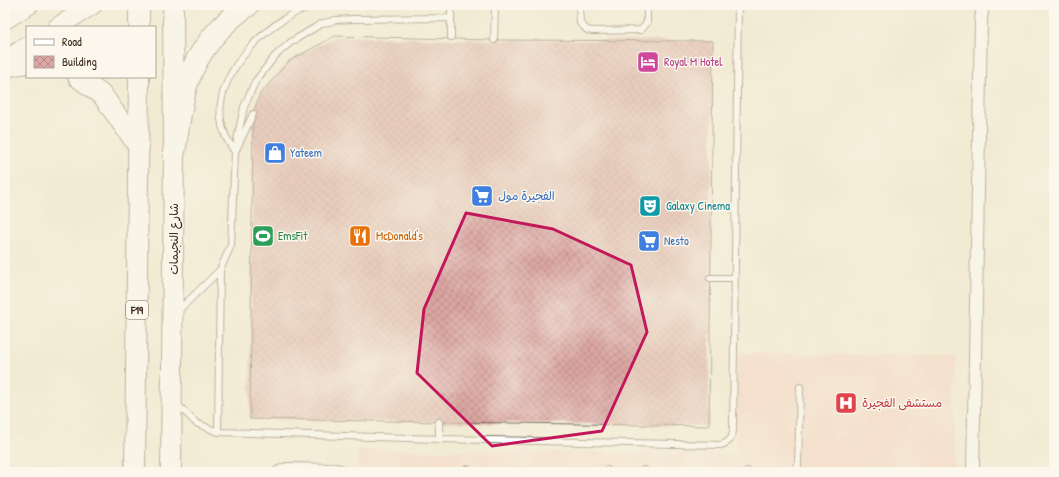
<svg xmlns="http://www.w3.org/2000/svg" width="1059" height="477" viewBox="0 0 1059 477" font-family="'Patrick Hand','Playpen Sans Arabic',sans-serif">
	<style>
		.built { fill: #f6d2c3 }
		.building { fill: url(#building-cross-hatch) }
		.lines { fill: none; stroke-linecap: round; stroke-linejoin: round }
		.lane-casing { stroke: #7b6e5e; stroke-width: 8 }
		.street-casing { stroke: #7b6e5e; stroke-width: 14 }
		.secondary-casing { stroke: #7b6e5e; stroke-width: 20 }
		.primary-casing { stroke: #7b6e5e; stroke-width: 22 }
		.highway-casing { stroke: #7b6e5e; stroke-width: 24 }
		.lane { stroke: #fff; stroke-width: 6 }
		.street { stroke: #fff; stroke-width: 12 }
		.secondary { stroke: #fff; stroke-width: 18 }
		.primary { stroke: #fff; stroke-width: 20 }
		.highway { stroke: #fff; stroke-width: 22 }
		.marked { fill: none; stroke: #c2185b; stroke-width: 3; stroke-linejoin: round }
		.labels { text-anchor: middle; stroke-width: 3; stroke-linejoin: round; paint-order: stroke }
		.shield { fill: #fbf7ec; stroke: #75685c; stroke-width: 1 }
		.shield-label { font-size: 11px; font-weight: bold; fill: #3b2a1e }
		.hotel-label { font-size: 12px; fill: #b23c85; stroke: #fbf7ec; text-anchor: start }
		.shop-label { font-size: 12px; fill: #366cbe; stroke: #fbf7ec; text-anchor: start }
		.culture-label { font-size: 12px; fill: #0d838f; stroke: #fbf7ec; text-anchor: start }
		.leisure-label { font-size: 12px; fill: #27864d; stroke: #fbf7ec; text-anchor: start }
		.food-label { font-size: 12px; fill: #c56008; stroke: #fbf7ec; text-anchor: start }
		.street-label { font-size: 12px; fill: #3b2a1e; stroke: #fbf7ec }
		.health-label { font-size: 12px; fill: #be3a42; stroke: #fbf7ec; text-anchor: start }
	</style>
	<defs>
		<pattern id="building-cross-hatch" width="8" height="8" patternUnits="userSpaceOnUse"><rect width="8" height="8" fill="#dda7a3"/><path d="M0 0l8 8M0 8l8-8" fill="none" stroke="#b48884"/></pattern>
	</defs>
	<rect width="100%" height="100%" fill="#fbf7ec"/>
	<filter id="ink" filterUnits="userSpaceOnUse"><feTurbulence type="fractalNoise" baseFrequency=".025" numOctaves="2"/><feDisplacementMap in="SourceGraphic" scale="8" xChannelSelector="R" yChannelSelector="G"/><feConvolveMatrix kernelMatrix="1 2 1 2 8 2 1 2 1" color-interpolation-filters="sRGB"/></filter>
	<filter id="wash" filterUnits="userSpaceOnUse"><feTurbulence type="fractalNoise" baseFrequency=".012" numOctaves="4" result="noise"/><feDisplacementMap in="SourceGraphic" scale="16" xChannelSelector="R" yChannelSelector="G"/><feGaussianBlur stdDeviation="0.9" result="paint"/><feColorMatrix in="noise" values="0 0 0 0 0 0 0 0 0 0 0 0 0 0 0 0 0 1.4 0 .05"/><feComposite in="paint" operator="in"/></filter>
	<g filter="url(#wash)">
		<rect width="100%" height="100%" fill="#f2ebd4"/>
		<path class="built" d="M 737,353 L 956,356 L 954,472 L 357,472 L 358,450 L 736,454 Z"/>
		<g id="blocks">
			<path class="building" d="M 335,36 L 494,40 L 713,41 L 709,426 L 250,419 L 253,114 L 260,94 L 289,61 Z"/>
		</g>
	</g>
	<g filter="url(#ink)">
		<use href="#blocks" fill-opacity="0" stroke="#7b6e5e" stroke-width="1"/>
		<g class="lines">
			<g class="lane-casing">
				<path id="lane" d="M 451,5 L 451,37
					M 579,5 L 580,23 L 587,30 L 593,31 L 641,30 L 647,23 L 647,5
					M 494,40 L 495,5
					M 253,114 L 235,152 C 228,141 222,132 221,119 C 214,71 273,16 315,5
					M 710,278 L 735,278
					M 177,312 L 220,270
					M 177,404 L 196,423 L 218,432 L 439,439 L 721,445 C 730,442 733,438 733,429 L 738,5
					M 439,422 L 439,439
					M 218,432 L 220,270 L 231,245 L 235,152 L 238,135 L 244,107 L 255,82 L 275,56 L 291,42 L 321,24 L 336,20 L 352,19 L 451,18
					M 467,469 L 467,472
					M 560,470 L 560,472
					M 607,470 L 607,472
					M 747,471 L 747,472
					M 644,472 L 644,470
					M 770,472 L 793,471 L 798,466 L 800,387"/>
			</g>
			<g class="street-casing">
				<path id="street" d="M 279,472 L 287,469 L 336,470 L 342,472
					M 973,472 L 981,19 L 983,5"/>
			</g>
			<g class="secondary-casing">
				<path id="secondary" d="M 5,20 L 29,5
					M 57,27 L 93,5
					M 5,60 L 27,46"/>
			</g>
			<g class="primary-casing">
				<path id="primary" d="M 139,27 L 139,5
					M 5,67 L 27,63
					M 78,77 L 103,96 L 139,147
					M 135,472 L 139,77
					M 171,472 L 174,152 L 173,5"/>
			</g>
			<g class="highway-casing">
				<path id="highway" d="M 174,152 C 178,130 180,105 187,83 C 197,52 221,23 248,5"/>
			</g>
			<use href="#lane" class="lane"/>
			<use href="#street" class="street"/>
			<use href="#secondary" class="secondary"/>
			<use href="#primary" class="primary"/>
			<use href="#highway" class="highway"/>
		</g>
	</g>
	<path d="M0 0H1059V477H0ZM 466,213 L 553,229 L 631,265 L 647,332 L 602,431 L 492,446 L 417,373 L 424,309 Z" fill="#f2ebd4" fill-opacity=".55" fill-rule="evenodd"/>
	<path class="marked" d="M 466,213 L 553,229 L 631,265 L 647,332 L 602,431 L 492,446 L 417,373 L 424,309 Z"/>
	<defs>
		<g id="hotel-square" transform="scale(1.15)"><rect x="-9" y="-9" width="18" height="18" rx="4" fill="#d1479c" stroke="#fbf7ec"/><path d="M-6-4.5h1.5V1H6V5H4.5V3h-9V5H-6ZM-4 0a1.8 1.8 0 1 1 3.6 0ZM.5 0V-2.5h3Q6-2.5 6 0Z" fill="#fff"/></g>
		<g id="shop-square" transform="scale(1.15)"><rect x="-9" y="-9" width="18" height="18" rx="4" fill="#3f7fe0" stroke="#fbf7ec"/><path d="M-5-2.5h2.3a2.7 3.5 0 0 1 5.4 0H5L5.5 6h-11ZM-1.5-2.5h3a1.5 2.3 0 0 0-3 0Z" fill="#fff"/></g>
		<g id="supermarket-square" transform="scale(1.15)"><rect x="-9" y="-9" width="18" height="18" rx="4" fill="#3f7fe0" stroke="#fbf7ec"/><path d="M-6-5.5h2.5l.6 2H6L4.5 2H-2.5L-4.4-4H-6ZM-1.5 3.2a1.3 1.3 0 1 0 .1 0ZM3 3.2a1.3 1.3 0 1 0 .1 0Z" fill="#fff"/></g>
		<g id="theatre-square" transform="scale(1.15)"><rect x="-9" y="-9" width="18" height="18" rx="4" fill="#0f9aa8" stroke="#fbf7ec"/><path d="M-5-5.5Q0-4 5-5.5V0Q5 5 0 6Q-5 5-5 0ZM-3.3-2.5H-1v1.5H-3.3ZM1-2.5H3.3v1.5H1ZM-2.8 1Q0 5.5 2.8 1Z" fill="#fff"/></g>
		<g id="stadium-square" transform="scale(1.15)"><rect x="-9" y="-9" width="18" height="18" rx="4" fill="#2e9e5b" stroke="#fbf7ec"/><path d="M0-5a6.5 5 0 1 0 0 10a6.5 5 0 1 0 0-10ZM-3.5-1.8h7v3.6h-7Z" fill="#fff"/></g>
		<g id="restaurant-square" transform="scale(1.15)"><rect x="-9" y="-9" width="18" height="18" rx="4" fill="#e8710a" stroke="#fbf7ec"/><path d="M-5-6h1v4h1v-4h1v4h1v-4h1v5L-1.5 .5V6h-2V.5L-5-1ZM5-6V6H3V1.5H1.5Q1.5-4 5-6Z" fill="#fff"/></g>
		<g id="hospital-square" transform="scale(1.15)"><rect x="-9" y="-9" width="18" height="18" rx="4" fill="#e0444e" stroke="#fbf7ec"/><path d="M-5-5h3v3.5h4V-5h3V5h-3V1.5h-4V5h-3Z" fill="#fff"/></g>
	</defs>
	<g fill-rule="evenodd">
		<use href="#hotel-square" x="648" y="62"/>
		<use href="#shop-square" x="275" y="153"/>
		<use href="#supermarket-square" x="482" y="196"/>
		<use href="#theatre-square" x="650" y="206"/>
		<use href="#stadium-square" x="263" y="236"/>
		<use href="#restaurant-square" x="360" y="236"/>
		<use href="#supermarket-square" x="649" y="241"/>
		<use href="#hospital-square" x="846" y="403"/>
	</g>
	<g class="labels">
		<rect class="shield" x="126" y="301" width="22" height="18" rx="3"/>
		<g class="shield-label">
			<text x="137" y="314">F19</text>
		</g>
		<g class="hotel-label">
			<text x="664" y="66">Royal M Hotel</text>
		</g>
		<g class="shop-label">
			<text x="290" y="157">Yateem</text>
			<text x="498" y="200">الفجيرة مول</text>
			<text x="664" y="245">Nesto</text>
		</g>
		<g class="culture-label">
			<text x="666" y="210">Galaxy Cinema</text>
		</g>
		<g class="leisure-label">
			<text x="278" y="240">EmsFit</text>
		</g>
		<g class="food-label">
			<text x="376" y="240">McDonald's</text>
		</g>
		<g class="street-label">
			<text transform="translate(174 239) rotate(-90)" y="4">شارع النجيمات</text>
		</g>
		<g class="health-label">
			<text x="862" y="407">مستشفى الفجيرة</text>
		</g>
	</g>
	<rect width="1059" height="477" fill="none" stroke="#fbf7ec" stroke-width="20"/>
	<rect x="26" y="26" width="130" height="52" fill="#fbf7ec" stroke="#aea59a"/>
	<rect x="34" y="39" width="20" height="6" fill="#ffffff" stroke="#aea59a"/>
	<text x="62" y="46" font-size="12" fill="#3b2a1e">Road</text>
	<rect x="34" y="56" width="20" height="12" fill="url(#building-cross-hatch)" stroke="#aea59a"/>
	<text x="62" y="66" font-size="12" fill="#3b2a1e">Building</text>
</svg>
